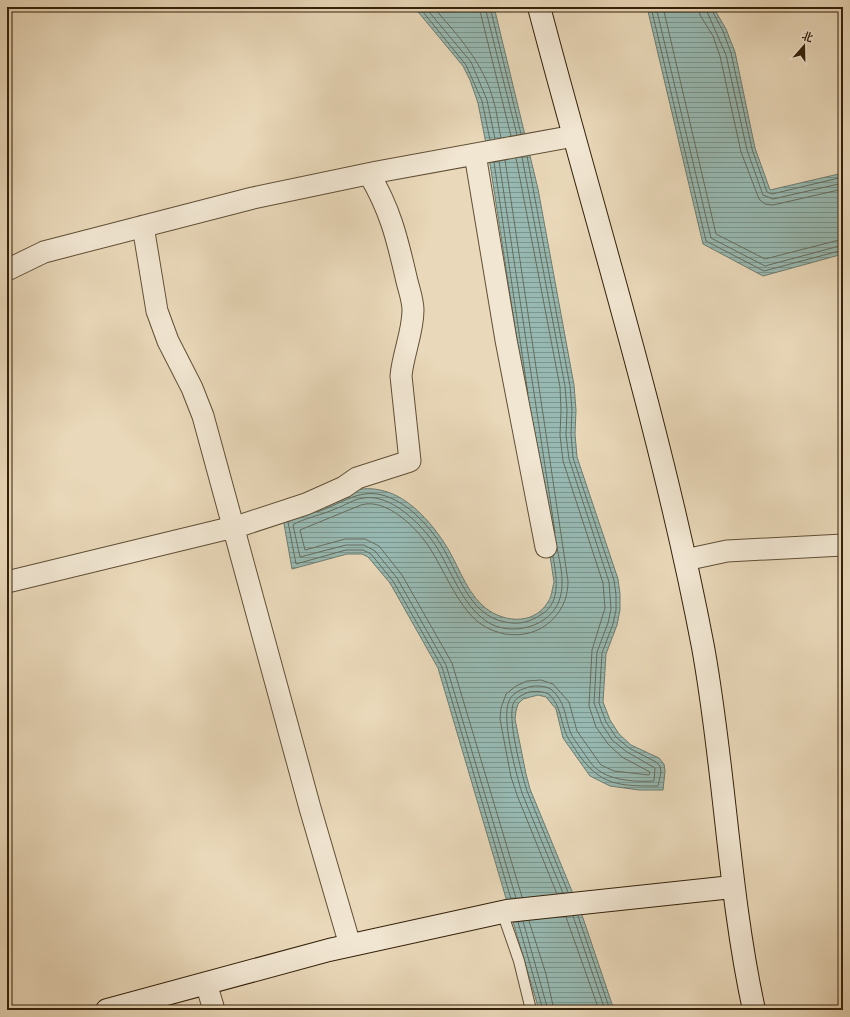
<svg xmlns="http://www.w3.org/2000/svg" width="850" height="1017" viewBox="0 0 850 1017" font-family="'Libre Bodoni','Noto Serif SC',serif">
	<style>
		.water { fill: url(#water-rules); stroke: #6f7c6f }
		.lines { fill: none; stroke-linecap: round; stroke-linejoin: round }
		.shore { stroke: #666d5e; stroke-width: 1 }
		.lane-casing { stroke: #614f36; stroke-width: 12 }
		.street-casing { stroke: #614f36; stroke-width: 23 }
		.secondary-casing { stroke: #34210a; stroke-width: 24 }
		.lane { stroke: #f1e6d2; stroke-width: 10 }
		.street { stroke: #f1e6d2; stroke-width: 21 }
		.secondary { stroke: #f1e6d2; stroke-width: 22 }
	</style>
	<defs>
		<pattern id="water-rules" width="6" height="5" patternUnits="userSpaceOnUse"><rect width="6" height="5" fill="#97b9b2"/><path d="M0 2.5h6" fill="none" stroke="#7c968f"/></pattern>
	</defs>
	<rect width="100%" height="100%" fill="#e9d8b9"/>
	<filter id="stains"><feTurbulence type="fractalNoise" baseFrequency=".005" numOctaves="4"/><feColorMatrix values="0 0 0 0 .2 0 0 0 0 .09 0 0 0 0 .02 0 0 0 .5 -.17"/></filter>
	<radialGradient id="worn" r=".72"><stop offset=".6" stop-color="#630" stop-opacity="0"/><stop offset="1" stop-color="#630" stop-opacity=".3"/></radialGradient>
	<path class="water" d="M 414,7 L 493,7 L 495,11 L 538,189 L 574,385 L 576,410 L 575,434 L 577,457 L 618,579 L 620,594 L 620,610 L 617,625 L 606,654 L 603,702 L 610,720 L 619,734 L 631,745 L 659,758 L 664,764 L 665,771 L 663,790 L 639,790 L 610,786 L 590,776 L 563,738 L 556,709 L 546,697 L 538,695 L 523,699 L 518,704 L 516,711 L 515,719 L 526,774 L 530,789 L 583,918 L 614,1010 L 539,1010 L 438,668 L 390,583 L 368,557 L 362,554 L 347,554 L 292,569 L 283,518 C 301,511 319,505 337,498 C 345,495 354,490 362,489 C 369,488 377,489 384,491 C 408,497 429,520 443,541 C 457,561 464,588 482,605 C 500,622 533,627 548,602 C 552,596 552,589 554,582 L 490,164 L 478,103 L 470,80 L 463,66 Z
		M 647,7 L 713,7 L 726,29 L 735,52 L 755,148 L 770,190 L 843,173 L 843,254 L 763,276 L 703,244 Z"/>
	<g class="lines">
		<path class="shore" d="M 419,7 L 466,65 L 482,101 L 490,140
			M 425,7 L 471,62 L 487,100 L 495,139
			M 433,7 C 458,35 483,63 493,99 C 497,111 498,125 501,138
			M 479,7 L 511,136
			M 485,7 L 517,135
			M 490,7 L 521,134
			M 651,7 L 706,241 L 764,271 L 843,250
			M 656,7 L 711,238 L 765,266 L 843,245
			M 663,7 L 716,234 L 765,259 L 843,239
			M 699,7 L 700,15 L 713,36 L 720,56 L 741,152 L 759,199 L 765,204 L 773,205 L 843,189
			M 705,7 L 726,55 L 747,150 L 763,195 L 773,199 L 843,183
			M 710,7 L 723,31 L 731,53 L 752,149 L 767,192 L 772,194 L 843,177
			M 527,156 L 570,386 L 572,410 L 571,434 L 573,458 L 614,580 L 616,595 L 616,610 L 613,624 L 602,653 L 599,703 L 606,722 L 616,737 L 629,748 L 656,762 L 660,766 L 661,772 L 658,786 C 619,786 600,786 577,752 C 573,745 567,738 565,731 C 560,717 560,706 550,695 C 545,691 535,691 529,692 C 524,694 517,697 514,702 C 506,716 522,775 527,791 L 568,892
			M 522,157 L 565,386 L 567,410 L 566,435 L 569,459 L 609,582 L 611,609 L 608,623 L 597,652 L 594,703 L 602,724 L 612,740 L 627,752 L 655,768 L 654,781 C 638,782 615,781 601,772 C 592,767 587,757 581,749 C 577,743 571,736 569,728 C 565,714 564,701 552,690 C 545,685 533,685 526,688 C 519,690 512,694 509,701 C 501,719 516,773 522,793 L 563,893
			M 516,158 L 560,387 L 561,410 L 560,435 L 563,461 L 603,583 L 605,608 L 592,650 L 589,706 L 596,727 L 608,744 L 622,757 L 650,772 L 649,775 L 614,771 L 601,765 L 577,731 L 569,702 L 553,684 L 541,680 L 527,681 L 516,686 L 506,694 L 501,708 L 500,719 L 511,777 L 517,795 L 557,894
			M 505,160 L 568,581 C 568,600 560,616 543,627 C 532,634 519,636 505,634 C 491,631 479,625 469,613 C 453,594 444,571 431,550 C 419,530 387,497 361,505 L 300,530 L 305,550 L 345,539 L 365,539 L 379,546 L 402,575 L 452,663 L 522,897
			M 499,161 L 555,532
			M 494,162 L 528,394
			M 317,512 C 347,502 364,483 397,501 C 414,510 429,527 440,543 C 458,571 468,615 505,622 C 520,625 530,622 542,614 C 562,602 556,575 553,556
			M 288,522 L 296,564 L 346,550 L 363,550 L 371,554 L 393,581 L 442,667 L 511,899
			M 516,898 L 446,665 L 397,578 L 375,551 L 364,545 L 346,545 L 300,557 L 293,525 C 301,519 325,514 335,509 C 344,506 354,499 363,498 C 391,493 422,525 436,546 C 452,572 461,603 486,621 C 510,638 552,627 560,598 C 565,581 560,564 557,547
			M 573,916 L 605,1010
			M 578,916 L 610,1010
			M 566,917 L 599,1010
			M 523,921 L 548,1010
			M 529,921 L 546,974 L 554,1010
			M 518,922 L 543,1010"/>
		<g class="lane-casing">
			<path id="lane" d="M 502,912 L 519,961 L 531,1010"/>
		</g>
		<g class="street-casing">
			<path id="street" d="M 475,154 L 506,340 L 546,547
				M 143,226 L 157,311 L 168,341 L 192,388 L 203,416 L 310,808 L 350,945
				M 7,270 L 44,252 L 253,198 L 377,172 L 574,136
				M 685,560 L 727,551 L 843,545
				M 7,582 L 242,525 L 306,504 L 344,487 L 357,478 L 410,461 L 401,376 C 403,354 413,332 413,310 C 413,299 408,287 406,277 C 397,238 390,209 369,174
				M 206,983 L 214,1010"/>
		</g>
		<g class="secondary-casing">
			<path id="secondary" d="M 539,7 C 595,220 662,431 703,647 C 725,768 728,890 754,1010
				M 107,1010 L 329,950 L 507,911 L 732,887"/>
		</g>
		<use href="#lane" class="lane"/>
		<use href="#street" class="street"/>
		<use href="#secondary" class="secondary"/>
	</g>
	<rect width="850" height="1017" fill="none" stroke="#e9d8b9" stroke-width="24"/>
	<rect x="8" y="8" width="834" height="1001" fill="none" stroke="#34210a" stroke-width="2"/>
	<rect x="12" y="12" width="826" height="993" fill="none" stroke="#34210a"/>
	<g transform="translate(804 46) rotate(20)" stroke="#f1e6d2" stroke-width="3" paint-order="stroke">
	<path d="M0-3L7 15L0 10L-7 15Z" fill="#34210a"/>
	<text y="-6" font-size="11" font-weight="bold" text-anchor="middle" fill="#34210a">北</text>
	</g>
	<rect width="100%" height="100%" filter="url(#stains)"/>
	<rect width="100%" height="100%" fill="url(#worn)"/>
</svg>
